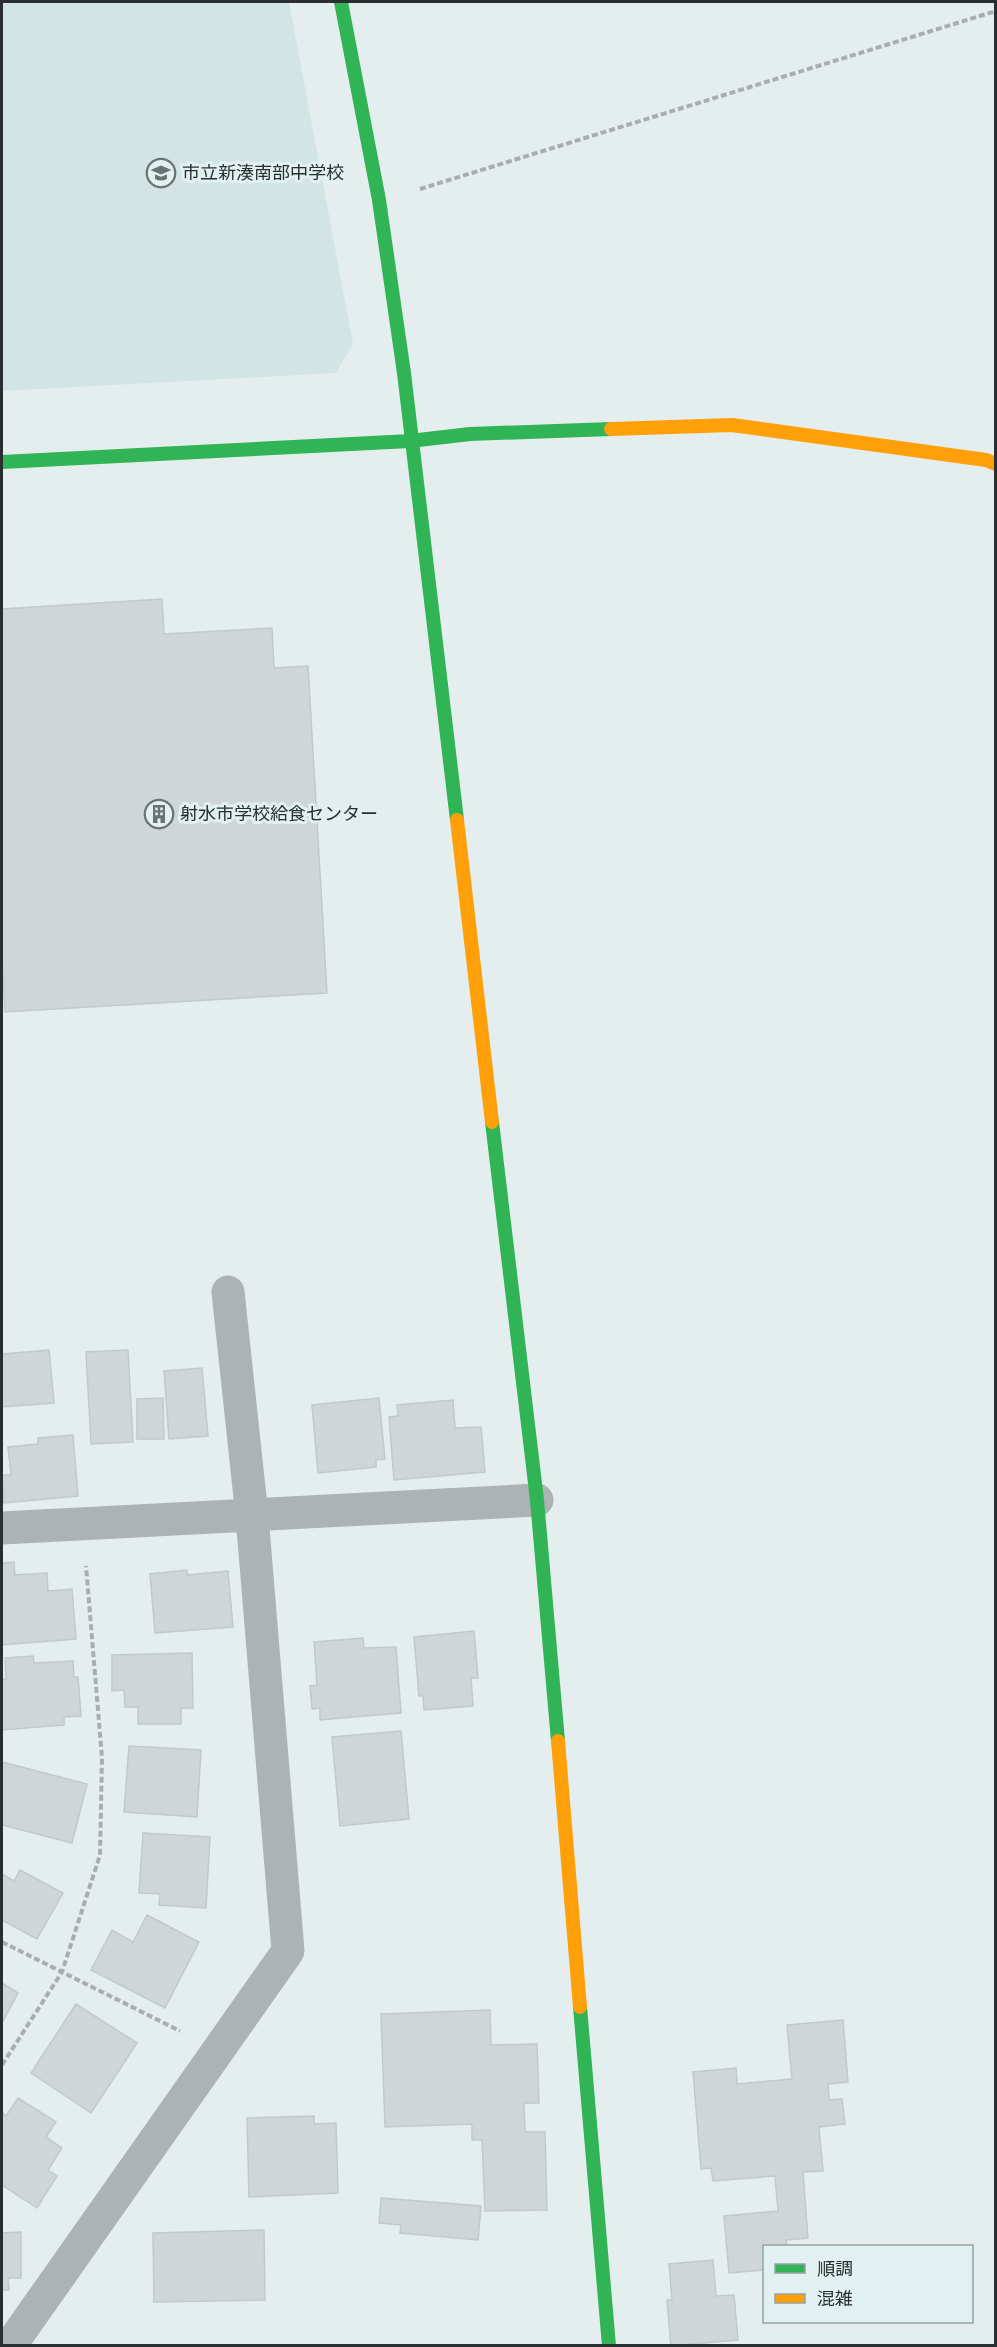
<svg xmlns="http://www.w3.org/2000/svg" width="997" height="2347" viewBox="0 0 997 2347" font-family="'PT Sans Narrow','Noto Sans JP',sans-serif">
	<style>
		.built { fill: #d2e4e5 }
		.building { fill: #cfd6d6; stroke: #c1c9c9; stroke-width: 1.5 }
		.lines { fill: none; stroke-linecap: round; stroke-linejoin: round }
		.path { stroke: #a9adad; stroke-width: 4; stroke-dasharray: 6 3; stroke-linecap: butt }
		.street { stroke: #adb2b2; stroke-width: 33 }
		.fast { stroke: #30b455; stroke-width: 14 }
		.slow { stroke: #ff9f0a; stroke-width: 14 }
		.labels { text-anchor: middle; stroke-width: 6; stroke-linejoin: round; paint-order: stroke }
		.poi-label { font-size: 18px; fill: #292f30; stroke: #e1f1f2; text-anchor: start }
	</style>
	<rect width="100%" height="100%" fill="#e5eeee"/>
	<path class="built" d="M 2,2 L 289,2 L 353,344 L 336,373 L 2,391 Z"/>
	<path class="building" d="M 162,599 L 164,634 L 272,628 L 274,668 L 308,666 L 327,993 L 5,1012 L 2,959 L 2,609 Z
		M 49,1350 L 54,1403 L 2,1407 L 2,1354 Z
		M 128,1350 L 133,1442 L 91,1444 L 86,1352 Z
		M 202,1368 L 208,1436 L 169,1439 L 164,1371 Z
		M 163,1398 L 164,1439 L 137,1439 L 137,1399 Z
		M 379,1398 L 385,1459 L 376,1460 L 376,1467 L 318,1473 L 312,1405 Z
		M 453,1400 L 455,1428 L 481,1427 L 485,1472 L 394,1480 L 389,1417 L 398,1416 L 397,1405 Z
		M 73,1435 L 78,1496 L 4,1503 L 2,1475 L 11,1475 L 8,1447 L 38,1444 L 38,1438 Z
		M 14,1562 L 15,1575 L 47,1573 L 48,1591 L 72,1589 L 76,1639 L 2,1645 L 2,1563 Z
		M 187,1570 L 187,1575 L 228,1571 L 233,1627 L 155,1633 L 150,1574 Z
		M 474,1631 L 478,1678 L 471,1678 L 473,1706 L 424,1710 L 423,1696 L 419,1696 L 414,1637 Z
		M 363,1638 L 364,1648 L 396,1647 L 401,1713 L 320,1720 L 320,1708 L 312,1709 L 310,1686 L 317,1685 L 314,1642 Z
		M 192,1653 L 193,1708 L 181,1708 L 181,1724 L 138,1724 L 138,1707 L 125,1707 L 124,1690 L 112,1691 L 112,1655 Z
		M 33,1656 L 34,1663 L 73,1661 L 74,1677 L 78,1677 L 81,1716 L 64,1717 L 64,1725 L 2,1730 L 2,1679 L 6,1679 L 5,1658 Z
		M 401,1731 L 409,1819 L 340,1826 L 332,1737 Z
		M 129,1746 L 201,1750 L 197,1817 L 124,1812 Z
		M 2,1762 L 87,1784 L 72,1843 L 2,1825 Z
		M 143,1833 L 210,1837 L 206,1908 L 159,1905 L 160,1894 L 139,1893 Z
		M 20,1870 L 63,1893 L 37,1939 L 2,1920 L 2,1874 L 14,1881 Z
		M 147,1915 L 199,1942 L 165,2008 L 91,1970 L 112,1930 L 133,1942 Z
		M 2,1983 L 18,1993 L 3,2021 L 2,2020 Z
		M 76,2004 L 137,2043 L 91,2113 L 31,2073 Z
		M 490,2010 L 491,2045 L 537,2044 L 539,2103 L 524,2103 L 525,2132 L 545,2132 L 547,2210 L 485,2211 L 482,2140 L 472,2140 L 472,2124 L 385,2127 L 381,2014 Z
		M 843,2020 L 848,2082 L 828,2084 L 829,2100 L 842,2099 L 845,2124 L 819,2127 L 823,2171 L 803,2172 L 808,2238 L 786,2240 L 787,2246 L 764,2246 L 764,2270 L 729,2273 L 724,2216 L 778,2211 L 775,2176 L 713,2181 L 711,2168 L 701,2169 L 693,2072 L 736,2068 L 737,2084 L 792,2079 L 787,2025 Z
		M 18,2098 L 56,2122 L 46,2137 L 62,2148 L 48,2170 L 57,2176 L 37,2208 L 2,2185 L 2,2112 L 6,2116 Z
		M 314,2116 L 314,2124 L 336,2123 L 338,2193 L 249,2197 L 247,2118 Z
		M 381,2198 L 481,2206 L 478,2240 L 400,2233 L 401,2225 L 379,2223 Z
		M 264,2230 L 265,2300 L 154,2302 L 153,2233 Z
		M 21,2232 L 21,2278 L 8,2278 L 9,2290 L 2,2290 L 2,2233 Z
		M 713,2260 L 716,2296 L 734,2295 L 738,2340 L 671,2346 L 667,2300 L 672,2300 L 669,2264 Z"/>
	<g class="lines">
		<path class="path" d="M 420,189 L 996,11
			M 2,1942 L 180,2031
			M 2,2065 L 62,1972 L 100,1855 L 102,1758 L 86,1566"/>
		<path class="street" d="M 2,1528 L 537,1500
			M 10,2346 L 288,1951 L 252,1516 L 228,1292"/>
		<path class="fast" d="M 341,2 L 379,200 L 404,373 L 457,820
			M 2,462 L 410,441 L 470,434 L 611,429
			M 492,1122 L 537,1500 L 558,1741
			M 580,2007 L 609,2346"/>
		<path class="slow" d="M 611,429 L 732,425 L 986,460 L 996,464
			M 457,820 L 492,1122
			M 558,1741 L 580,2007"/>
	</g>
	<defs>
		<g id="school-ring" transform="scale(1.5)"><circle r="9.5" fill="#e1f1f2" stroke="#6b7272" stroke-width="1.5"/><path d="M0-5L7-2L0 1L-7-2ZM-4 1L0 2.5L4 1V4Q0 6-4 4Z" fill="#6b7272"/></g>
		<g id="building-ring" transform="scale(1.5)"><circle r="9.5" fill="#e1f1f2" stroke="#6b7272" stroke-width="1.5"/><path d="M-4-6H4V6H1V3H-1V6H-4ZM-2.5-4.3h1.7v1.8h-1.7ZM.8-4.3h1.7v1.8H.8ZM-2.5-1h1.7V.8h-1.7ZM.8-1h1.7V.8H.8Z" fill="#6b7272"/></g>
	</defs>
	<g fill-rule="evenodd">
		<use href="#school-ring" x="161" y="173"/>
		<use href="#building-ring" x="159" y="814"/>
	</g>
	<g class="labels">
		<g class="poi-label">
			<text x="182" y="179">市立新湊南部中学校</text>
			<text x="180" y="820">射水市学校給食センター</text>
		</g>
	</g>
	<rect width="997" height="2347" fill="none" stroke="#292f30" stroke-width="6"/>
	<rect x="763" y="2245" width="210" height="78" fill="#e1f1f2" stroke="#97a3a4" stroke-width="1.5"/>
	<rect x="775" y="2264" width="30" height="9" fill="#30b455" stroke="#97a3a4" stroke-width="1.5"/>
	<text x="817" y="2275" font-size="18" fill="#292f30">順調</text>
	<rect x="775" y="2294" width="30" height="9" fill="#ff9f0a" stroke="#97a3a4" stroke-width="1.5"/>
	<text x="817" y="2305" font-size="18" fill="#292f30">混雑</text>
</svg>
